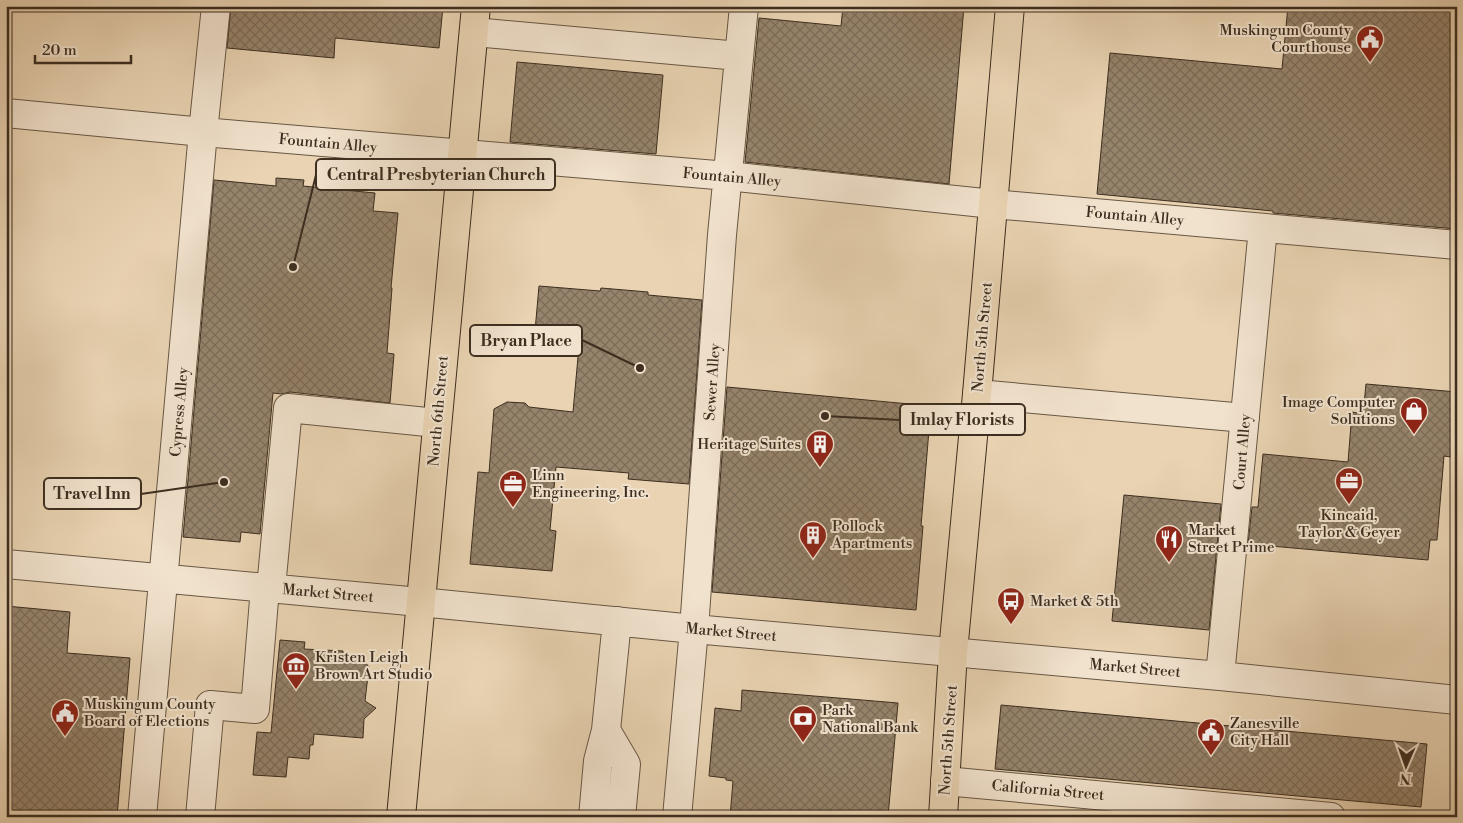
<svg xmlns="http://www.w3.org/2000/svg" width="1463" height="823" viewBox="0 0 1463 823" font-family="'Libre Bodoni',serif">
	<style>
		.building { fill: url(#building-cross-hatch); stroke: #3d2e20 }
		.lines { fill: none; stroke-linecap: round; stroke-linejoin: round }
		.minor-casing { stroke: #685744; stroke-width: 30 }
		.major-casing { stroke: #3d2e20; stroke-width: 30 }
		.minor { stroke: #f1e2cd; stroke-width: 28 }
		.major { stroke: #e9d3b2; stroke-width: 28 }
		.labels { text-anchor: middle; stroke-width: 4; stroke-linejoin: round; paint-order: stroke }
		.poi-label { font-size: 15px; fill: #3d2e20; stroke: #f1e2cd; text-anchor: start }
		.street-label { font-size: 15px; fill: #3d2e20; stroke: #f1e2cd }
		.leader { fill: none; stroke: #3d2e20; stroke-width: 2 }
		.callout-dot { fill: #3d2e20; stroke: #f1e2cd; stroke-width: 2 }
		.callout { fill: #f1e2cd; stroke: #3d2e20; stroke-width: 2 }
		.callout-label { font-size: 16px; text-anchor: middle; font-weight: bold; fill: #3d2e20 }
	</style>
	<defs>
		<pattern id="building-cross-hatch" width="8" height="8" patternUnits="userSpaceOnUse" patternTransform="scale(1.25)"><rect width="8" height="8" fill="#96846c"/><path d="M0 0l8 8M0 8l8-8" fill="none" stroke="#7c6c58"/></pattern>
	</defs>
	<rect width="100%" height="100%" fill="#e9d3b2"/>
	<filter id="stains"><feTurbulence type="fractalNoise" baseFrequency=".004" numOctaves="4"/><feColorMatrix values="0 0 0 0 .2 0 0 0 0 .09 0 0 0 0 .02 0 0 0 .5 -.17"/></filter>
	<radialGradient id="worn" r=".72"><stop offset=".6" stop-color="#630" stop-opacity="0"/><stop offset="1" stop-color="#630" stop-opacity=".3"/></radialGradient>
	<path class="building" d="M 231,6 L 443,6 L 439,48 L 335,38 L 334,58 L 227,48 Z
		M 843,6 L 964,6 L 949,184 L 745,162 L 759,18 L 841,26 Z
		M 1288,6 L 1457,6 L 1457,229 L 1273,213 L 1273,211 L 1097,194 L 1110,53 L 1282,69 Z
		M 517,62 L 663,75 L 656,154 L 510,142 Z
		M 276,178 L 304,180 L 303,186 L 375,193 L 373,211 L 398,213 L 391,288 L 392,288 L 387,353 L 394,354 L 390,403 L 290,392 L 282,394 L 273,393 L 260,534 L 241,532 L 240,542 L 183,537 L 214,180 L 276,186 Z
		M 539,286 L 600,291 L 601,288 L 648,292 L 648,295 L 702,300 L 689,484 L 628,479 L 629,473 L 556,467 L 550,530 L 556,531 L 552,571 L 470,564 L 478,472 L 489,473 L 494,409 L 507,402 L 525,403 L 529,407 L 573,412 L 580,335 L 535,331 Z
		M 1366,384 L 1457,392 L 1451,457 L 1444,456 L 1437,540 L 1430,540 L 1428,560 L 1248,544 L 1252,507 L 1258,507 L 1263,454 L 1348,462 L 1352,412 L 1363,414 Z
		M 727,387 L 931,406 L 921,526 L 923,526 L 916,610 L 712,592 Z
		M 1124,495 L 1221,504 L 1209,630 L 1112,621 Z
		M 6,606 L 70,612 L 67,653 L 130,658 L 117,817 L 6,817 Z
		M 280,640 L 305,642 L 304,649 L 343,651 L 343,656 L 360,656 L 369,667 L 365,701 L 376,708 L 364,719 L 363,738 L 314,734 L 313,745 L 310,745 L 309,759 L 288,757 L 286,777 L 253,775 L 257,732 L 271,733 Z
		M 742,690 L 898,703 L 888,817 L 730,817 L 733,781 L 726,780 L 726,778 L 709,776 L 715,708 L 741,711 Z
		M 1001,705 L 1427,744 L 1421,807 L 995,769 Z"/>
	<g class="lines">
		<g class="minor-casing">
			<path id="minor" d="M 474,32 L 739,56
				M 6,113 L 203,132 L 728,176 L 993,204 L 1457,245
				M 977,394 L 1245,418
				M 6,564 L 420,602 L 694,629 L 1220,676 L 1457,700
				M 271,588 L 288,408 L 437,423
				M 1220,676 L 1263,228
				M 606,730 L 626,764 L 621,817
				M 945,781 L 1331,817
				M 142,817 L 203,132 L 216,6
				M 200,817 L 210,705 L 255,709 L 265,588
				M 593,817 L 598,761 L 606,730 L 617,621
				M 677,817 L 694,629 L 722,235 L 744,6"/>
		</g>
		<g class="major-casing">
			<path id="major" d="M 401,817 L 476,6
				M 943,817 L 953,652 L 977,394 L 1010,6"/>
		</g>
		<use href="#minor" class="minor"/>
		<use href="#major" class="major"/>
	</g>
	<defs>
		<g id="civic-pin" transform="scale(1.4375)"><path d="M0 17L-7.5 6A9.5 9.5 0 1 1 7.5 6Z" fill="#8f2418" stroke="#f1e2cd"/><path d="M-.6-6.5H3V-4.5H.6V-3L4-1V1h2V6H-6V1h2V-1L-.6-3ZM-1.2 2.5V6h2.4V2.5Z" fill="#fff"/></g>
		<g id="shop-pin" transform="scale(1.4375)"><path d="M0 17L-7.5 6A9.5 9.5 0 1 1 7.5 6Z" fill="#8f2418" stroke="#f1e2cd"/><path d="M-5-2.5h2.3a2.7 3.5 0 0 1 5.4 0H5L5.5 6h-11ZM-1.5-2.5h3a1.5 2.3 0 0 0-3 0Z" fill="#fff"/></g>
		<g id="building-pin" transform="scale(1.4375)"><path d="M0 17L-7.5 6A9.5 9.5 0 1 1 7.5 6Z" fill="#8f2418" stroke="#f1e2cd"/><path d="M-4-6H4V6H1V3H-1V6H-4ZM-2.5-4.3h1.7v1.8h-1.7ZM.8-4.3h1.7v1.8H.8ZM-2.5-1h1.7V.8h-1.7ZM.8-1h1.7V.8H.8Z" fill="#fff"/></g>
		<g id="office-pin" transform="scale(1.4375)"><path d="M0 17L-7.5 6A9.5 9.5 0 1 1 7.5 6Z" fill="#8f2418" stroke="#f1e2cd"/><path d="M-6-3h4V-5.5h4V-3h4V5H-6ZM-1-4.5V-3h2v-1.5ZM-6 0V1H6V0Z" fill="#fff"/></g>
		<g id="restaurant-pin" transform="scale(1.4375)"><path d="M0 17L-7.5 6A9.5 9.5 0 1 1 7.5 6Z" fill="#8f2418" stroke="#f1e2cd"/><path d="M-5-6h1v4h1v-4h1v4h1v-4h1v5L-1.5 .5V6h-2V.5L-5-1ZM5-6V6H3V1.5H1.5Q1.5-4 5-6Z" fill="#fff"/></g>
		<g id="bus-pin" transform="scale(1.4375)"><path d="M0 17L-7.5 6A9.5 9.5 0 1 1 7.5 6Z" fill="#8f2418" stroke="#f1e2cd"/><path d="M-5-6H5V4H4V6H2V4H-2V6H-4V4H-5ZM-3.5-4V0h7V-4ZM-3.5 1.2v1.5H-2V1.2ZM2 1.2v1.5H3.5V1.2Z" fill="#fff"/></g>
		<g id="museum-pin" transform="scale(1.4375)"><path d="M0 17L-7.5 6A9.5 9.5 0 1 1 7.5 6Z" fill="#8f2418" stroke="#f1e2cd"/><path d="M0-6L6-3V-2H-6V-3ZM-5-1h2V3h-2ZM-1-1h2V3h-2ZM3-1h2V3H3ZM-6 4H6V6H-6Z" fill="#fff"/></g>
		<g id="bank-pin" transform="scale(1.4375)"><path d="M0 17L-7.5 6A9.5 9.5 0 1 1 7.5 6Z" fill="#8f2418" stroke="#f1e2cd"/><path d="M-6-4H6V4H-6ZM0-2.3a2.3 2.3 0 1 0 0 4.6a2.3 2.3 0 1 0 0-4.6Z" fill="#fff"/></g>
	</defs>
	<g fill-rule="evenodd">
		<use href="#civic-pin" x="1370" y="39"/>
		<use href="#shop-pin" x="1414" y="411"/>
		<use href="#building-pin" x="820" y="444"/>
		<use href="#office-pin" x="1349" y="481"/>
		<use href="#office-pin" x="513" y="484"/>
		<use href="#building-pin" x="813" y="535"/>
		<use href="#restaurant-pin" x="1169" y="539"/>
		<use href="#bus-pin" x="1011" y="601"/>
		<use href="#museum-pin" x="296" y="666"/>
		<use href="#civic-pin" x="65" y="713"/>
		<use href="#bank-pin" x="803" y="719"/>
		<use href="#civic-pin" x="1211" y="732"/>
	</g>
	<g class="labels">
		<g class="poi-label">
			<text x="1351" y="35" text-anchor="end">Muskingum County<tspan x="1351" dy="17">Courthouse</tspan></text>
			<text x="1395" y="407" text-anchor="end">Image Computer<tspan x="1395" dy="17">Solutions</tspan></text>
			<text x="801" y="449" text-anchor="end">Heritage Suites</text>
			<text x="532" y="480">Linn<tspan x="532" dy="17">Engineering, Inc.</tspan></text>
			<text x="1349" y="520" text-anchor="middle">Kincaid,<tspan x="1349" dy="17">Taylor &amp; Geyer</tspan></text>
			<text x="832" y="531">Pollock<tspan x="832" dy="17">Apartments</tspan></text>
			<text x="1188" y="535">Market<tspan x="1188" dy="17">Street Prime</tspan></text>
			<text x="1030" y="606">Market &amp; 5th</text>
			<text x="315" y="662">Kristen Leigh<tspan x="315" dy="17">Brown Art Studio</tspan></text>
			<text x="84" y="709">Muskingum County<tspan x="84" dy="17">Board of Elections</tspan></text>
			<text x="822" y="715">Park<tspan x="822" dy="17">National Bank</tspan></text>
			<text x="1230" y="728">Zanesville<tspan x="1230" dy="17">City Hall</tspan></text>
		</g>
		<g class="street-label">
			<text transform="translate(328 143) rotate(5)" y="5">Fountain Alley</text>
			<text transform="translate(732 177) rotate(5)" y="5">Fountain Alley</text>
			<text transform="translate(1135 216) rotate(5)" y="5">Fountain Alley</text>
			<text transform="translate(982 337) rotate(-85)" y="5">North 5th Street</text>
			<text transform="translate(712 382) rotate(-86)" y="5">Sewer Alley</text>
			<text transform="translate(438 411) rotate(-85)" y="5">North 6th Street</text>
			<text transform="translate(179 412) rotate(-85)" y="5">Cypress Alley</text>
			<text transform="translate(1242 452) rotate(-85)" y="5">Court Alley</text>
			<text transform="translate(328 593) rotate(5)" y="5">Market Street</text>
			<text transform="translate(731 632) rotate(5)" y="5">Market Street</text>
			<text transform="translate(1135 668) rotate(5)" y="5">Market Street</text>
			<text transform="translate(948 740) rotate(-86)" y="5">North 5th Street</text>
			<text transform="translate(1048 790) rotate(5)" y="5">California Street</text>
		</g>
	</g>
	<path class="leader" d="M293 267L316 175M640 368L582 340M825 416L900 420M224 482L141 494"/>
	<g class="callout-dot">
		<circle cx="293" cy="267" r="5"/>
		<circle cx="640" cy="368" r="5"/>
		<circle cx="825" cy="416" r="5"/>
		<circle cx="224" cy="482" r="5"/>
	</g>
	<g class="callout">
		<rect x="316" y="159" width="239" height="31" rx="5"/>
		<rect x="470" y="325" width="112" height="31" rx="5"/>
		<rect x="900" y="404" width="125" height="31" rx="5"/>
		<rect x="44" y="478" width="97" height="31" rx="5"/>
	</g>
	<g class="callout-label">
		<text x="436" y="180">Central Presbyterian Church</text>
		<text x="526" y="346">Bryan Place</text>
		<text x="962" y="425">Imlay Florists</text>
		<text x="92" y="499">Travel Inn</text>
	</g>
	<rect width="1463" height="823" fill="none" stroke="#e9d3b2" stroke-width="25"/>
	<rect x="8" y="8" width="1448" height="808" fill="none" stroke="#3d2e20" stroke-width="2.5"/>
	<rect x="12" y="12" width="1438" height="798" fill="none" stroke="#3d2e20"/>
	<g transform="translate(1406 766) rotate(182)" stroke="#f1e2cd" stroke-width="4" paint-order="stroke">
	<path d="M0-4L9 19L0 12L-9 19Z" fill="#3d2e20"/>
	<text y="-8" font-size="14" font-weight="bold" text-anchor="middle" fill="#3d2e20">N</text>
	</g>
	<path d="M35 55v8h96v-8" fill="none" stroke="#3d2e20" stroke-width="2.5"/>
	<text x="42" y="55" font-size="15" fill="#3d2e20" stroke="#f1e2cd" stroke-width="4" paint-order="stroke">20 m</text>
	<rect width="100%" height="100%" filter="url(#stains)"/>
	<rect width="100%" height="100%" fill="url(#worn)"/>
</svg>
